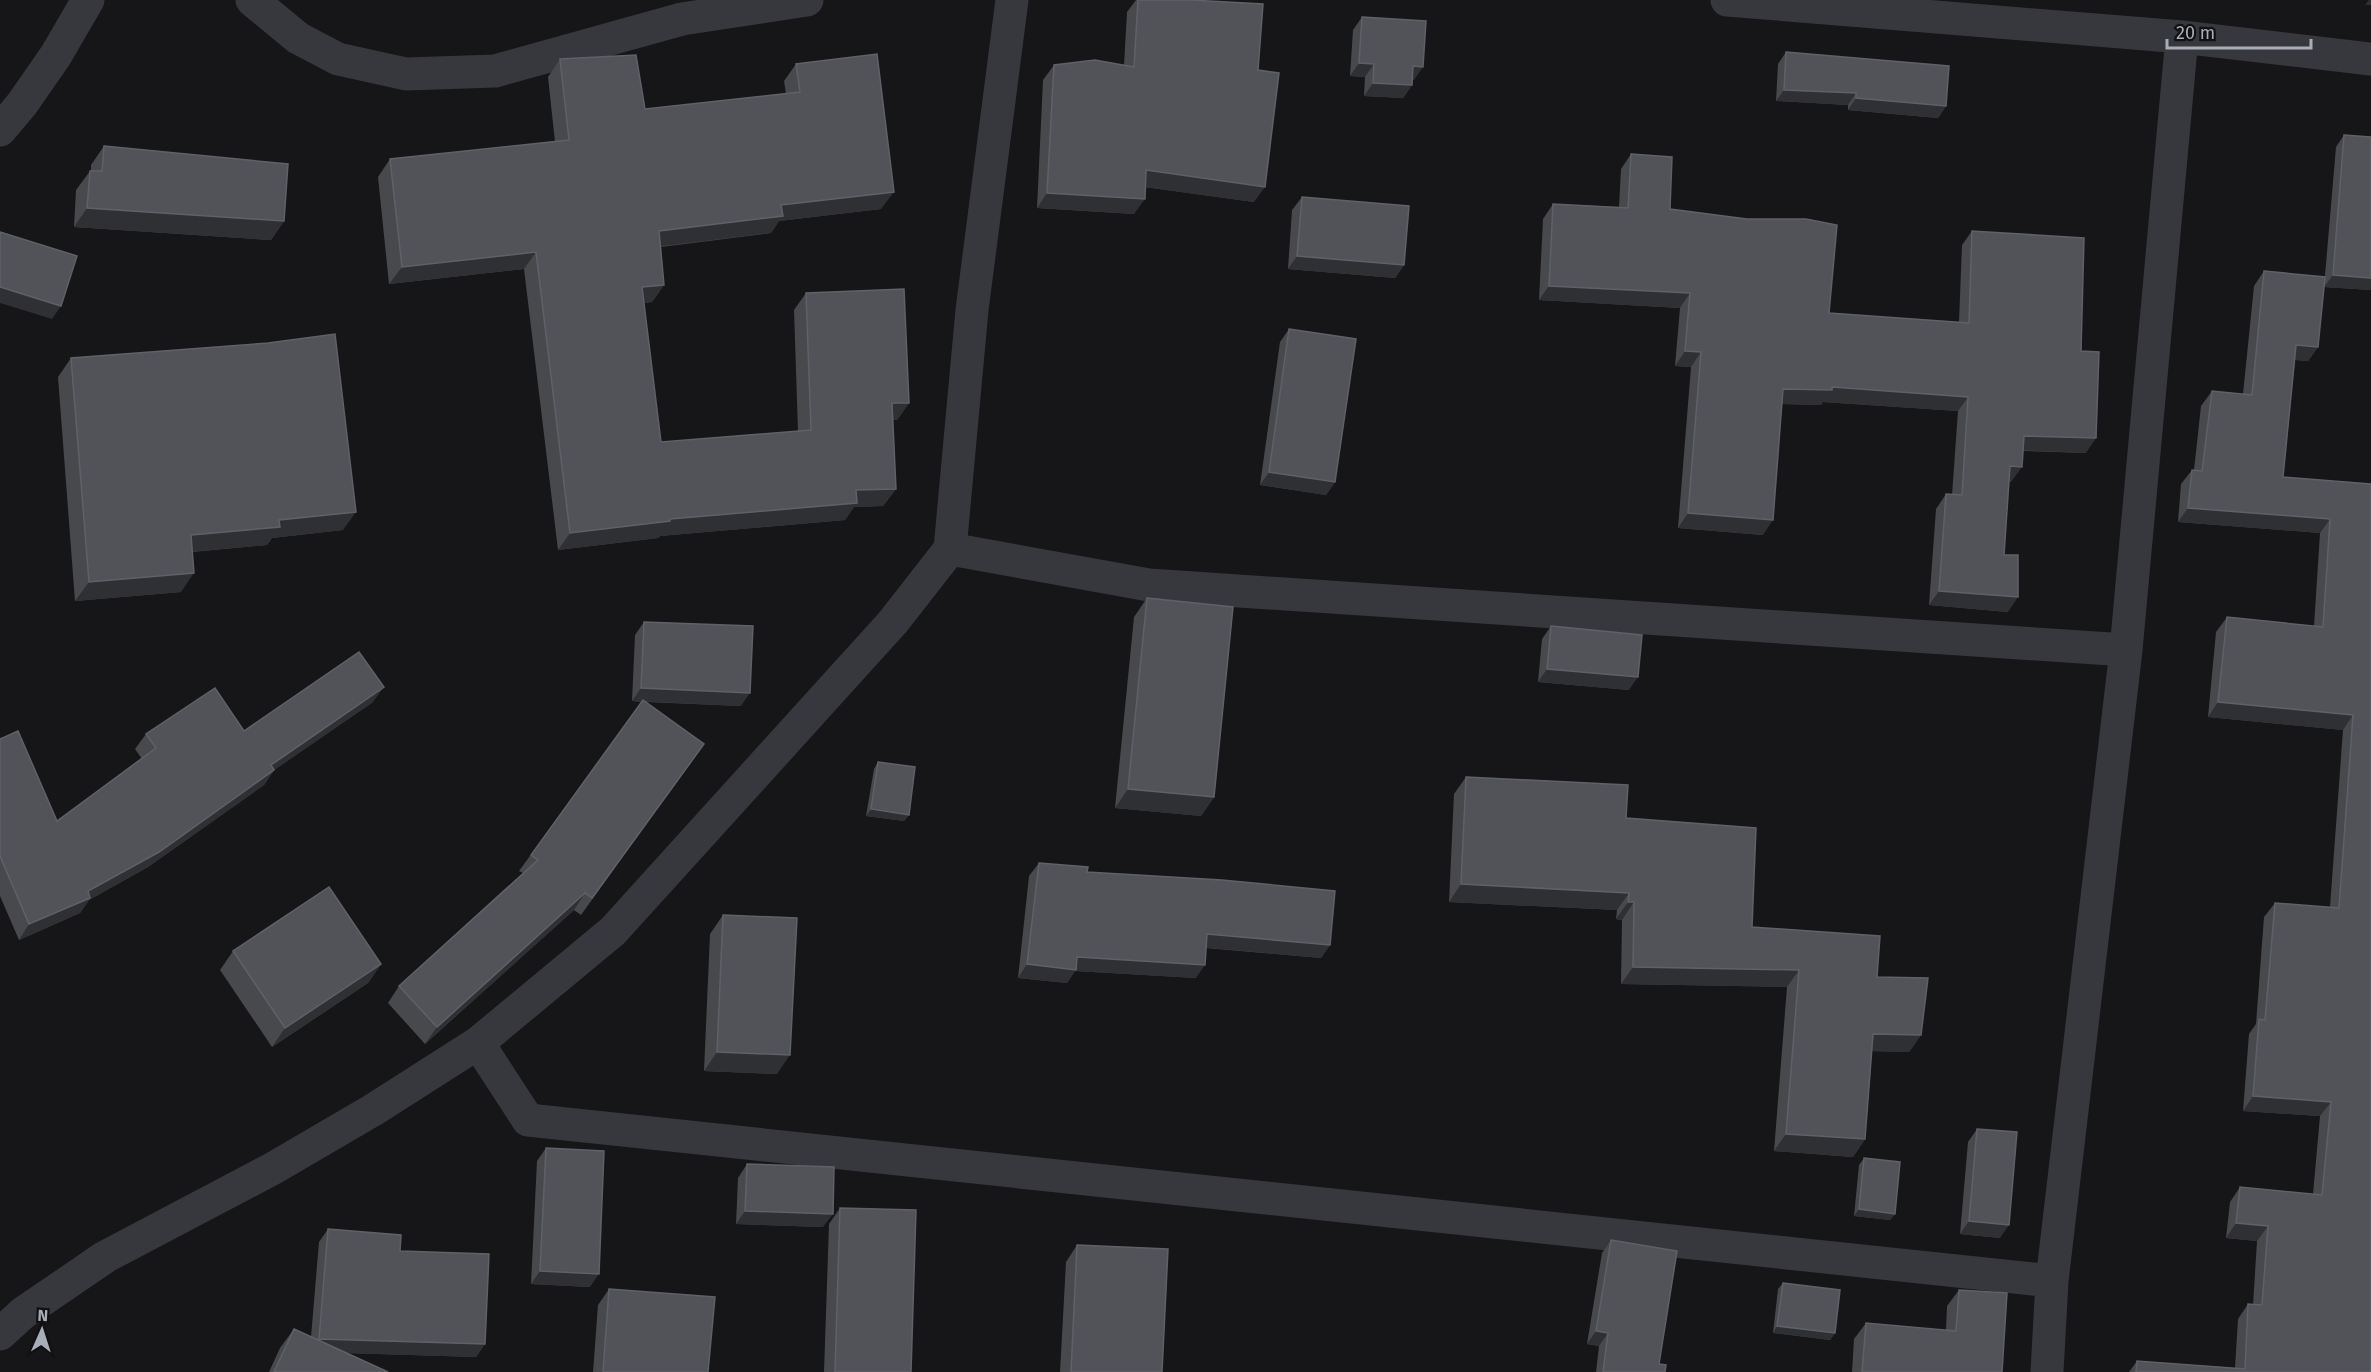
<svg xmlns="http://www.w3.org/2000/svg" width="2371" height="1372" viewBox="0 0 2371 1372" font-family="'Fira Sans',sans-serif">
	<style>
		.lines { fill: none; stroke-linecap: round; stroke-linejoin: round }
		.minor { stroke: #37383d; stroke-width: 33 }
		.wall { fill: #47494d }
		.shaded-wall { fill: #2f3033 }
		.building { fill: #525359; stroke: #5f6168; stroke-width: 1.5 }
	</style>
	<rect width="100%" height="100%" fill="#161618"/>
	<g class="lines">
		<path class="minor" d="M 252,0 L 298,38 L 338,59 L 406,74 L 495,71 L 682,19 L 807,0
			M 1727,0 L 2182,37 L 2371,59
			M 0,130 L 22,104 L 56,55 L 88,0
			M 950,549 L 1149,585 L 2126,650
			M 478,1043 L 528,1120 L 2052,1281
			M 0,1334 L 23,1313 L 105,1257 L 272,1169 L 373,1110 L 478,1043 L 613,931 L 893,622 L 950,549 L 972,310 L 1012,0
			M 2047,1372 L 2052,1281 L 2126,650 L 2182,37"/>
	</g>
	<path class="wall" d="M 1136,0 L 1191,0 L 1258,70 L 1254,202 L 1145,187 L 1134,214 L 1037,208 L 1043,80 L 1054,65 L 1124,65 L 1127,12 Z
		M 1362,17 L 1414,80 L 1413,80 L 1412,85 L 1403,98 L 1364,96 L 1365,77 L 1350,76 L 1353,30 Z
		M 1786,52 L 1946,106 L 1938,118 L 1848,110 L 1848,105 L 1776,101 L 1778,64 Z
		M 560,59 L 645,109 L 786,94 L 784,81 L 796,64 L 881,209 L 779,221 L 771,233 L 661,247 L 664,285 L 652,302 L 644,303 L 661,442 L 798,431 L 794,310 L 806,293 L 909,403 L 897,420 L 893,420 L 896,489 L 883,506 L 854,507 L 845,520 L 660,536 L 658,538 L 558,550 L 524,269 L 389,284 L 378,177 L 390,159 L 555,142 L 548,77 Z
		M 2344,135 L 2371,137 L 2371,290 L 2324,287 L 2336,147 Z
		M 104,146 L 284,221 L 271,240 L 74,227 L 76,190 L 90,171 L 91,171 L 91,165 Z
		M 1631,154 L 1670,209 L 1829,313 L 1959,322 L 1962,245 L 1972,231 L 2081,351 L 2086,453 L 2023,451 L 2011,482 L 2009,482 L 2004,555 L 2008,612 L 1929,605 L 1936,509 L 1946,494 L 1952,495 L 1958,411 L 1823,402 L 1821,405 L 1782,404 L 1763,535 L 1678,528 L 1691,367 L 1675,366 L 1680,308 L 1539,300 L 1543,219 L 1553,204 L 1619,207 L 1621,169 Z
		M 1302,197 L 1404,265 L 1395,278 L 1288,269 L 1292,210 Z
		M 2264,271 L 2318,347 L 2308,361 L 2295,360 L 2283,477 L 2371,484 L 2371,1372 L 2129,1372 L 2137,1361 L 2235,1368 L 2238,1319 L 2248,1304 L 2253,1305 L 2257,1241 L 2226,1238 L 2230,1202 L 2240,1187 L 2313,1194 L 2320,1116 L 2243,1111 L 2249,1034 L 2256,1024 L 2264,917 L 2275,903 L 2330,907 L 2343,730 L 2208,717 L 2216,632 L 2227,617 L 2314,626 L 2320,533 L 2178,522 L 2181,484 L 2192,470 L 2194,470 L 2201,406 L 2212,391 L 2243,394 L 2254,286 Z
		M 1289,329 L 1335,482 L 1326,495 L 1260,485 L 1280,342 Z
		M 71,358 L 343,530 L 272,538 L 267,545 L 192,552 L 181,592 L 75,601 L 58,377 Z
		M 1147,598 L 1214,797 L 1201,816 L 1115,808 L 1134,617 Z
		M 644,622 L 741,706 L 646,702 L 704,744 L 581,915 L 574,910 L 425,1044 L 388,1003 L 399,986 L 523,873 L 519,871 L 642,702 L 632,701 L 635,635 Z
		M 1551,626 L 1629,690 L 1538,682 L 1542,639 Z
		M 373,702 L 274,770 L 264,785 L 148,867 L 89,900 L 80,913 L 19,940 L 0,896 L 0,739 L 57,821 L 142,759 L 135,749 L 146,734 L 244,731 Z
		M 878,762 L 909,815 L 904,821 L 866,816 L 874,769 Z
		M 1466,777 L 1626,818 L 1752,927 L 1877,977 L 1921,1035 L 1909,1052 L 1872,1051 L 1865,1139 L 1853,1157 L 1774,1151 L 1787,987 L 1621,984 L 1622,920 L 1616,919 L 1617,910 L 1449,902 L 1454,794 Z
		M 1039,863 L 1087,872 L 1330,945 L 1321,958 L 1206,948 L 1196,978 L 1075,971 L 1067,983 L 1018,978 L 1029,876 Z
		M 723,915 L 777,1074 L 704,1071 L 710,934 Z
		M 233,951 L 381,964 L 368,983 L 272,1047 L 220,970 Z
		M 1977,1129 L 2000,1238 L 1960,1234 L 1968,1142 Z
		M 546,1148 L 590,1287 L 531,1284 L 537,1161 Z
		M 1864,1158 L 1895,1214 L 1890,1220 L 1854,1216 L 1859,1165 Z
		M 747,1164 L 823,1227 L 736,1224 L 738,1178 Z
		M 840,1208 L 911,1372 L 824,1372 L 829,1224 Z
		M 328,1229 L 400,1251 L 485,1344 L 476,1357 L 346,1353 L 388,1372 L 269,1372 L 280,1348 L 294,1329 L 311,1337 L 319,1242 Z
		M 1611,1240 L 1659,1364 L 1665,1372 L 1596,1372 L 1599,1346 L 1587,1344 L 1602,1253 Z
		M 1077,1245 L 1162,1372 L 1060,1372 L 1066,1262 Z
		M 1783,1283 L 1835,1333 L 1830,1340 L 1773,1333 L 1778,1289 Z
		M 609,1289 L 708,1372 L 593,1372 L 598,1305 Z
		M 1959,1290 L 2002,1372 L 1852,1372 L 1854,1339 L 1866,1323 L 1946,1330 L 1947,1306 Z"/>
	<path class="shaded-wall" d="M 2369,0 L 2371,0 L 2371,5 L 2365,5 Z
		M 1359,63 L 1374,64 L 1365,77 L 1350,76 Z
		M 1413,66 L 1423,67 L 1414,80 L 1404,79 Z
		M 1373,83 L 1412,85 L 1403,98 L 1364,96 Z
		M 1784,90 L 1856,93 L 1848,105 L 1776,101 Z
		M 1856,98 L 1946,106 L 1938,118 L 1848,110 Z
		M 1146,170 L 1265,187 L 1254,202 L 1136,186 Z
		M 894,192 L 881,209 L 779,221 L 771,233 L 647,248 L 659,231 L 781,205 Z
		M 1047,193 L 1145,199 L 1134,214 L 1037,208 Z
		M 87,208 L 284,221 L 271,240 L 74,227 Z
		M 536,252 L 524,269 L 389,284 L 402,267 Z
		M 1297,256 L 1404,265 L 1395,278 L 1288,269 Z
		M 2333,275 L 2371,278 L 2371,290 L 2324,287 Z
		M 664,285 L 652,302 L 629,305 L 642,287 Z
		M 1549,286 L 1690,293 L 1680,308 L 1539,300 Z
		M 0,287 L 61,306 L 52,319 L 0,303 Z
		M 2296,345 L 2318,347 L 2308,361 L 2286,359 Z
		M 1685,351 L 1701,352 L 1691,367 L 1675,366 Z
		M 1832,387 L 1968,397 L 1958,411 L 1823,402 L 1821,405 L 1773,404 L 1783,389 Z
		M 892,403 L 909,403 L 897,420 L 880,420 Z
		M 2024,436 L 2096,438 L 2086,453 L 2013,450 Z
		M 2010,466 L 2022,467 L 2011,482 L 2000,481 Z
		M 1269,472 L 1335,482 L 1326,495 L 1260,485 Z
		M 896,489 L 883,506 L 854,507 L 845,520 L 660,536 L 658,538 L 558,550 L 570,533 L 670,519 L 856,490 Z
		M 2188,508 L 2330,519 L 2320,533 L 2178,522 Z
		M 356,512 L 343,530 L 272,538 L 267,545 L 178,553 L 191,535 L 279,520 Z
		M 1688,513 L 1773,520 L 1763,535 L 1678,528 Z
		M 194,573 L 181,592 L 75,601 L 89,582 Z
		M 1939,591 L 2018,597 L 2008,612 L 1929,605 Z
		M 1547,669 L 1638,677 L 1629,690 L 1538,682 Z
		M 384,687 L 373,702 L 260,780 L 271,765 Z
		M 641,688 L 750,693 L 741,706 L 632,701 Z
		M 2218,702 L 2353,715 L 2343,730 L 2208,717 Z
		M 274,770 L 264,785 L 148,867 L 89,900 L 80,913 L 19,940 L 29,924 L 88,891 Z
		M 1128,789 L 1214,797 L 1201,816 L 1115,808 Z
		M 871,809 L 909,815 L 904,821 L 866,816 Z
		M 1461,884 L 1629,893 L 1617,910 L 1449,902 Z
		M 585,893 L 574,910 L 425,1044 L 437,1027 Z
		M 1628,902 L 1634,902 L 1622,920 L 1616,919 Z
		M 1207,934 L 1330,945 L 1321,958 L 1198,947 Z
		M 1077,957 L 1205,965 L 1196,978 L 1075,971 L 1067,983 L 1018,978 L 1027,964 Z
		M 381,964 L 368,983 L 272,1047 L 285,1028 Z
		M 1633,967 L 1799,970 L 1787,987 L 1621,984 Z
		M 1873,1034 L 1921,1035 L 1909,1052 L 1861,1051 Z
		M 717,1052 L 790,1055 L 777,1074 L 704,1071 Z
		M 2253,1096 L 2331,1102 L 2320,1116 L 2243,1111 Z
		M 1786,1134 L 1865,1139 L 1853,1157 L 1774,1151 Z
		M 1859,1209 L 1895,1214 L 1890,1220 L 1854,1216 Z
		M 745,1211 L 833,1214 L 823,1227 L 736,1224 Z
		M 1969,1221 L 2009,1225 L 2000,1238 L 1960,1234 Z
		M 2236,1223 L 2268,1226 L 2257,1241 L 2226,1238 Z
		M 540,1271 L 599,1274 L 590,1287 L 531,1284 Z
		M 1777,1326 L 1835,1333 L 1830,1340 L 1773,1333 Z
		M 1596,1331 L 1608,1333 L 1599,1346 L 1587,1344 Z
		M 319,1339 L 485,1344 L 476,1357 L 310,1352 Z"/>
	<path class="building" d="M 1138,0 L 1191,0 L 1263,4 L 1258,70 L 1279,73 L 1265,187 L 1146,170 L 1145,199 L 1047,193 L 1054,65 L 1095,60 L 1134,67 Z
		M 1362,17 L 1426,21 L 1423,67 L 1413,66 L 1412,85 L 1373,83 L 1374,64 L 1359,63 Z
		M 1786,52 L 1949,66 L 1946,106 L 1856,98 L 1856,93 L 1784,90 Z
		M 877,54 L 894,192 L 781,205 L 783,216 L 659,231 L 664,285 L 642,287 L 661,442 L 811,430 L 806,293 L 904,289 L 909,403 L 892,403 L 896,489 L 856,490 L 857,503 L 670,519 L 670,521 L 570,533 L 536,252 L 402,267 L 390,159 L 569,140 L 560,59 L 636,55 L 645,109 L 800,92 L 796,64 Z
		M 2344,135 L 2371,137 L 2371,278 L 2333,275 Z
		M 104,146 L 288,164 L 284,221 L 87,208 L 90,171 L 102,171 Z
		M 1631,154 L 1672,157 L 1670,209 L 1747,219 L 1806,219 L 1837,225 L 1829,313 L 1969,323 L 1972,231 L 2084,238 L 2081,351 L 2099,352 L 2096,438 L 2024,436 L 2022,467 L 2010,466 L 2004,555 L 2018,555 L 2018,597 L 1939,591 L 1946,494 L 1962,495 L 1968,397 L 1832,387 L 1832,390 L 1783,389 L 1773,520 L 1688,513 L 1701,352 L 1685,351 L 1690,293 L 1549,286 L 1553,204 L 1628,208 Z
		M 1302,197 L 1409,206 L 1404,265 L 1297,256 Z
		M 0,232 L 77,256 L 61,306 L 0,287 Z
		M 2264,271 L 2325,277 L 2318,347 L 2296,345 L 2283,477 L 2371,484 L 2371,1372 L 2136,1372 L 2137,1361 L 2245,1369 L 2248,1304 L 2262,1305 L 2268,1226 L 2236,1223 L 2240,1187 L 2322,1195 L 2331,1102 L 2253,1096 L 2259,1019 L 2265,1020 L 2275,903 L 2339,908 L 2353,715 L 2218,702 L 2227,617 L 2323,627 L 2330,519 L 2188,508 L 2192,470 L 2202,471 L 2212,391 L 2252,395 Z
		M 1289,329 L 1356,339 L 1335,482 L 1269,472 Z
		M 335,334 L 356,512 L 279,520 L 280,527 L 191,535 L 194,573 L 89,582 L 71,358 L 268,343 Z
		M 1147,598 L 1233,607 L 1214,797 L 1128,789 Z
		M 644,622 L 753,626 L 750,693 L 641,688 Z
		M 1551,626 L 1642,635 L 1638,677 L 1547,669 Z
		M 359,652 L 384,687 L 271,765 L 274,770 L 159,852 L 88,891 L 90,898 L 29,924 L 0,856 L 0,739 L 18,731 L 57,821 L 156,748 L 146,734 L 215,688 L 244,731 Z
		M 643,700 L 704,744 L 592,898 L 585,893 L 437,1027 L 399,986 L 538,860 L 531,855 Z
		M 878,762 L 915,767 L 909,815 L 871,809 Z
		M 1466,777 L 1628,785 L 1626,818 L 1756,828 L 1752,927 L 1880,936 L 1877,977 L 1928,978 L 1921,1035 L 1873,1034 L 1865,1139 L 1786,1134 L 1799,970 L 1633,967 L 1634,902 L 1628,902 L 1629,893 L 1461,884 Z
		M 1039,863 L 1088,867 L 1087,872 L 1222,880 L 1335,891 L 1330,945 L 1207,934 L 1205,965 L 1077,957 L 1076,970 L 1027,964 Z
		M 329,887 L 381,964 L 285,1028 L 233,951 Z
		M 723,915 L 797,918 L 790,1055 L 717,1052 Z
		M 1977,1129 L 2017,1132 L 2009,1225 L 1969,1221 Z
		M 546,1148 L 604,1151 L 599,1274 L 540,1271 Z
		M 1864,1158 L 1900,1162 L 1895,1214 L 1859,1209 Z
		M 747,1164 L 834,1167 L 833,1214 L 745,1211 Z
		M 840,1208 L 916,1210 L 911,1372 L 835,1372 Z
		M 328,1229 L 401,1235 L 400,1251 L 489,1254 L 485,1344 L 319,1339 Z
		M 1611,1240 L 1677,1251 L 1659,1364 L 1666,1365 L 1665,1372 L 1603,1372 L 1608,1333 L 1596,1331 Z
		M 1077,1245 L 1168,1249 L 1162,1372 L 1071,1372 Z
		M 1783,1283 L 1840,1290 L 1835,1333 L 1777,1326 Z
		M 609,1289 L 715,1297 L 708,1372 L 603,1372 Z
		M 1959,1290 L 2007,1293 L 2002,1372 L 1862,1372 L 1866,1323 L 1956,1331 Z
		M 294,1329 L 388,1372 L 274,1372 Z"/>
	<g transform="translate(42 1330) rotate(3)" stroke="#111113" stroke-width="4.5" paint-order="stroke">
	<path d="M0-4.5L10 22L0 15L-10 22Z" fill="#a8adb8"/>
	<text y="-9" font-size="16" font-weight="bold" text-anchor="middle" fill="#a8adb8">N</text>
	</g>
	<path d="M2167 39v9h144v-9" fill="none" stroke="#a8adb8" stroke-width="3"/>
	<text x="2176" y="39" font-size="18" fill="#a8adb8" stroke="#111113" stroke-width="4.5" paint-order="stroke">20 m</text>
</svg>
